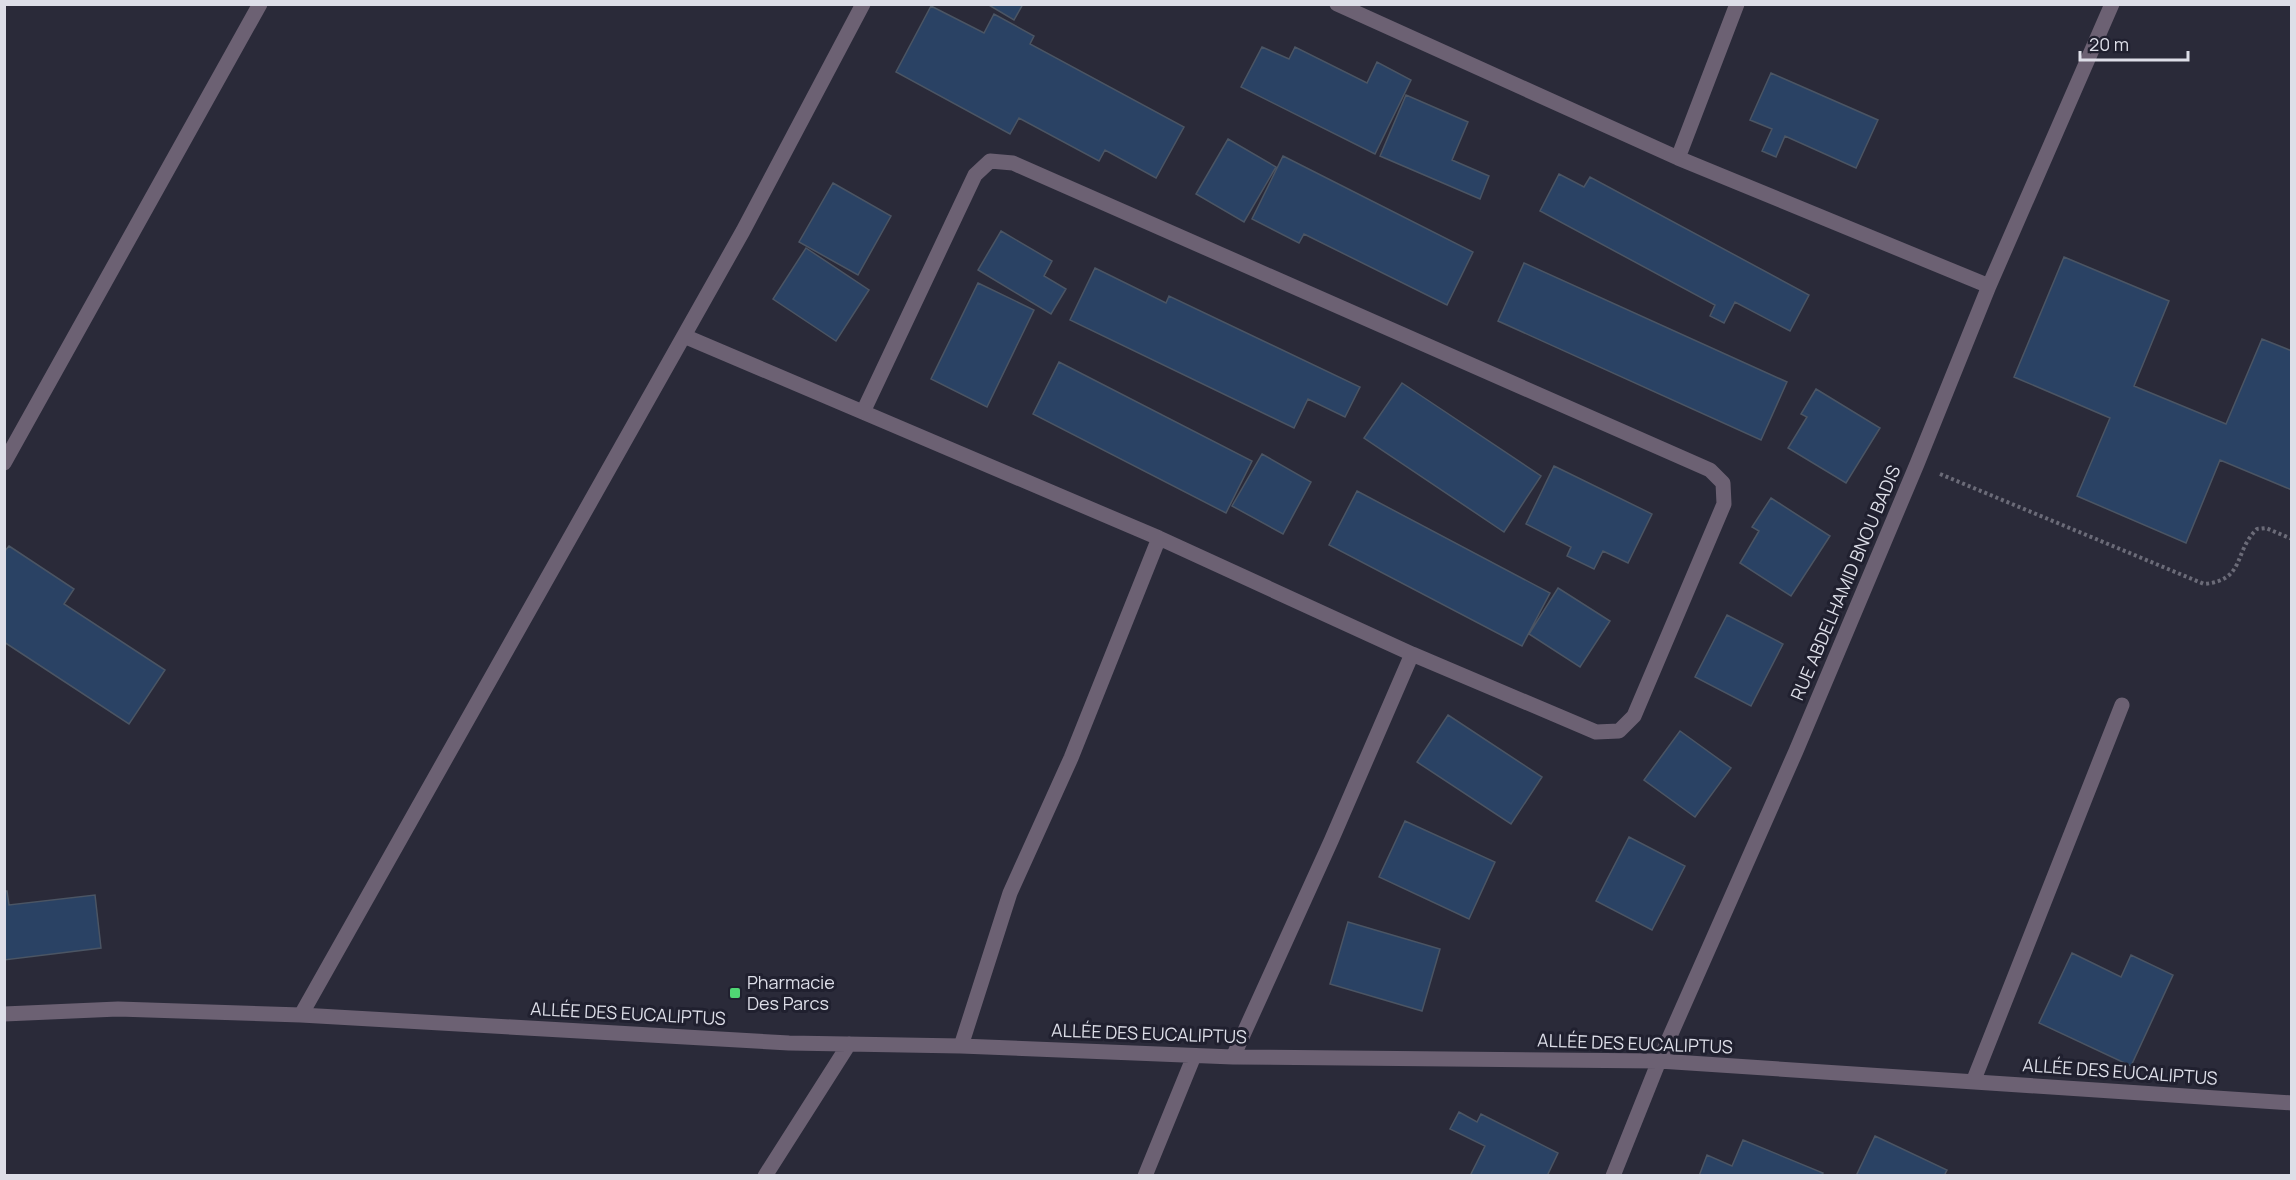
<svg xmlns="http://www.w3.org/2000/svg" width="2296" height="1180" viewBox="0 0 2296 1180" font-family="Manrope,sans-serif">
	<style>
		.building { fill: #2a4264; stroke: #4b5564; stroke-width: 1.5 }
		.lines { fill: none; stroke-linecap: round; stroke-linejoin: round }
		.path { stroke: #6b6b78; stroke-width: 4; stroke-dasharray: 3 3; stroke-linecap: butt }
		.street { stroke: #6c6173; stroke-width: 15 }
		.poi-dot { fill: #50d674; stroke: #20202f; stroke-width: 2 }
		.labels { text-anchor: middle; stroke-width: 6; stroke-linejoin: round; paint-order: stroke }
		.street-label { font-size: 18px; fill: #dddee8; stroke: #20202f }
		.poi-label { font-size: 18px; fill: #dddee8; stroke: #20202f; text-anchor: start }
	</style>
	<rect width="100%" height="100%" fill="#2a2a39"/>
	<path class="building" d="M 987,4 L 1023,4 L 1014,20 Z
		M 931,6 L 984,33 L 994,14 L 1034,36 L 1030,44 L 1184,127 L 1156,178 L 1105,150 L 1099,161 L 1019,118 L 1010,134 L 896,72 Z
		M 1262,47 L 1289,59 L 1295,47 L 1367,83 L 1377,62 L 1411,80 L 1375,154 L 1241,87 Z
		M 1771,73 L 1878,120 L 1856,168 L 1785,136 L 1776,157 L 1762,151 L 1772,129 L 1750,120 Z
		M 1406,95 L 1468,122 L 1452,160 L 1489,176 L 1480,199 L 1380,156 Z
		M 1228,139 L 1276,167 L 1244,222 L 1196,194 Z
		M 1283,156 L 1473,252 L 1447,305 L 1304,234 L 1299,243 L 1252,219 Z
		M 1559,174 L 1584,187 L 1590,177 L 1809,295 L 1790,331 L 1735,302 L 1724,323 L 1710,316 L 1715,305 L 1540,211 Z
		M 833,183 L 891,216 L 858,275 L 799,242 Z
		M 1001,231 L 1052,261 L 1044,276 L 1066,289 L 1051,314 L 978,270 Z
		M 806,248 L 869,290 L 836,341 L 773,299 Z
		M 2064,257 L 2169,301 L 2134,386 L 2226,424 L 2262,339 L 2292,351 L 2292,490 L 2220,460 L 2186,543 L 2077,496 L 2110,418 L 2014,377 Z
		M 1524,263 L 1787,382 L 1761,440 L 1498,321 Z
		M 1095,268 L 1166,303 L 1169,296 L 1360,387 L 1345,417 L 1308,399 L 1294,428 L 1070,320 Z
		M 978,283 L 1034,310 L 987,407 L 931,379 Z
		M 1059,362 L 1252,461 L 1226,513 L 1033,414 Z
		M 1402,383 L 1541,476 L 1504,532 L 1364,438 Z
		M 1816,389 L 1880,428 L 1846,483 L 1788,448 L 1807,417 L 1801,414 Z
		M 1262,454 L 1311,482 L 1283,534 L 1232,506 Z
		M 1554,466 L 1652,514 L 1628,563 L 1603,551 L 1594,569 L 1567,556 L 1571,547 L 1526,524 Z
		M 1357,491 L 1550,593 L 1522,646 L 1329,545 Z
		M 1771,498 L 1830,536 L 1791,596 L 1740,563 L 1759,531 L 1752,527 Z
		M 9,546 L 74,589 L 64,604 L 165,670 L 129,724 L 4,642 L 4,552 Z
		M 1558,588 L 1610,621 L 1580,667 L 1529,634 Z
		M 1727,615 L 1783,644 L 1751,706 L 1695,677 Z
		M 1448,715 L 1542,777 L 1511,824 L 1417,762 Z
		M 1680,731 L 1731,768 L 1695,817 L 1644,780 Z
		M 1405,821 L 1495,862 L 1469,919 L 1379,877 Z
		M 1629,837 L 1685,866 L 1652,930 L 1596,901 Z
		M 4,891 L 7,891 L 9,905 L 95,895 L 101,948 L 4,960 Z
		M 1348,922 L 1440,949 L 1422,1011 L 1330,984 Z
		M 2072,953 L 2121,977 L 2131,955 L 2173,975 L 2131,1066 L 2039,1023 Z
		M 1459,1112 L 1477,1122 L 1481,1114 L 1558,1153 L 1547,1176 L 1470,1176 L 1485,1146 L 1450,1129 Z
		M 1875,1136 L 1947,1170 L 1944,1176 L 1856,1176 Z
		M 1743,1140 L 1823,1173 L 1821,1176 L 1699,1176 L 1707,1155 L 1732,1166 Z"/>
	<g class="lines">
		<path class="path" d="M 1940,474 L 2204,584 C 2246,580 2233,552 2257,529 L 2266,528 L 2292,539"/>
		<path class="street" d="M 1337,4 L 1678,158 L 1989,286
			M 1678,158 L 1737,4
			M 684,336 L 1159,538 L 1412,654 L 1596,732 L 1619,731 L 1634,716 L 1724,504 L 1723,483 L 1710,470 L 1013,163 L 990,161 L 975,175 L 863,412
			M 4,463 L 260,4
			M 4,1014 L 118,1009 L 301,1015 L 789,1043 L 961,1046 L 1233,1057 L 1659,1061 L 2292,1103
			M 301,1015 L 743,231 L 863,4
			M 961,1046 L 1010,893 L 1071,758 L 1159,538
			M 1233,1057 L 1331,841 L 1412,654
			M 1973,1082 L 2122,705
			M 765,1176 L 849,1044
			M 1145,1176 L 1194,1056
			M 1613,1176 L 1659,1061 L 1796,751 L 1917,464 L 1989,286 L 2112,4"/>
	</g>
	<rect class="poi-dot" x="729" y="987" width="12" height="12" rx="3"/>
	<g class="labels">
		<g class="street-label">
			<text transform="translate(1846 583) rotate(-67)" y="6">RUE ABDELHAMID BNOU BADIS</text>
			<text transform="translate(628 1014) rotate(3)" y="6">ALLÉE DES EUCALIPTUS</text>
			<text transform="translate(1149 1034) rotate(2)" y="6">ALLÉE DES EUCALIPTUS</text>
			<text transform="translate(1635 1044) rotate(2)" y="6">ALLÉE DES EUCALIPTUS</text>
			<text transform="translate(2120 1072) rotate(4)" y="6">ALLÉE DES EUCALIPTUS</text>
		</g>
		<g class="poi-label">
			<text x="747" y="989">Pharmacie<tspan x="747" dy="21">Des Parcs</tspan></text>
		</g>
	</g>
	<rect width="2296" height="1180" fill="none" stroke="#dddee8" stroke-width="12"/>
	<path d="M2080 51v9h108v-9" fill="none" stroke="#dddee8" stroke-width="3"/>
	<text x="2089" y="51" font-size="18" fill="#dddee8" stroke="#20202f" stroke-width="4.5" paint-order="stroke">20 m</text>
</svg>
